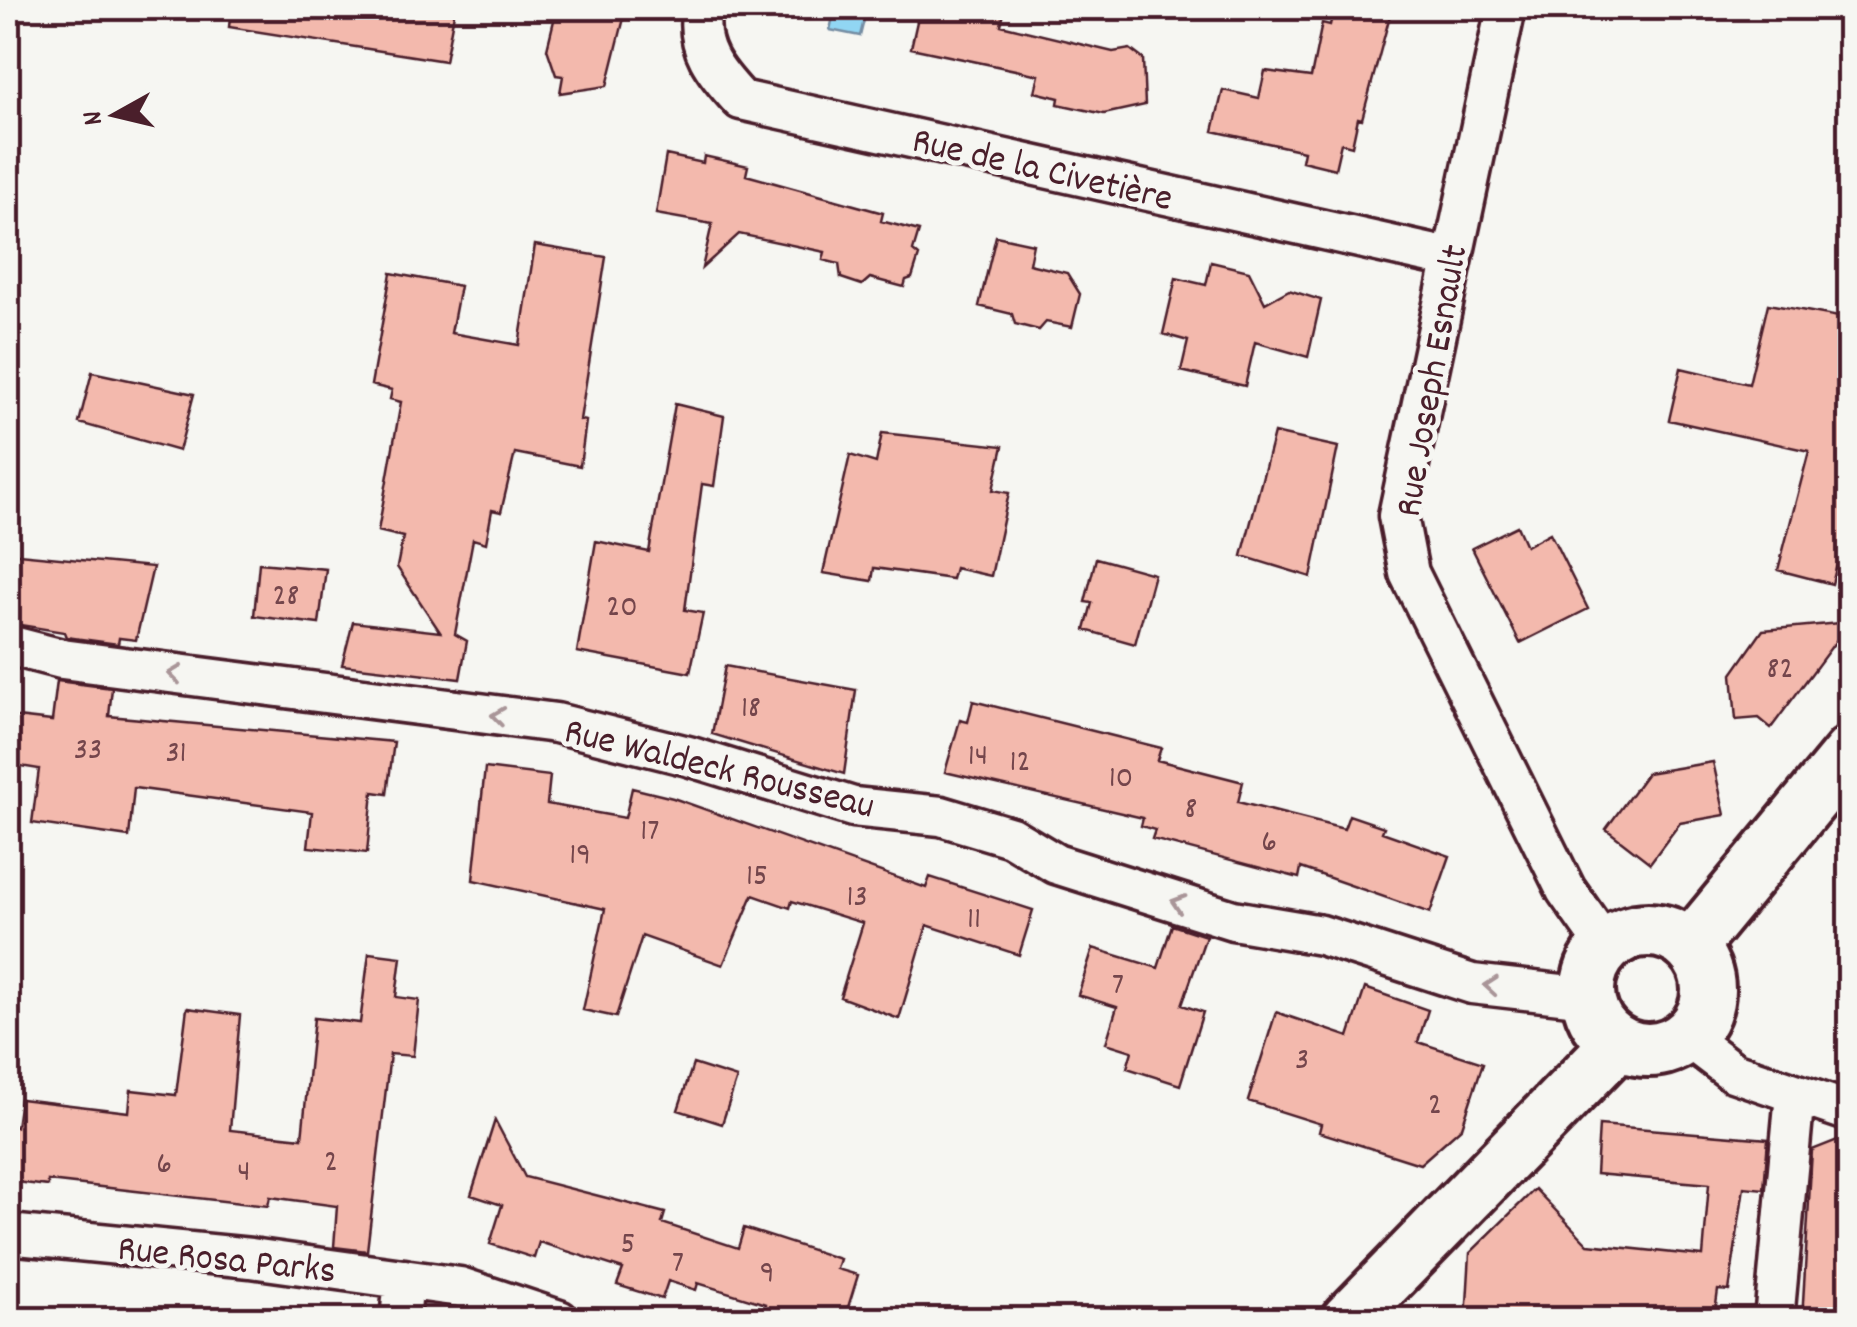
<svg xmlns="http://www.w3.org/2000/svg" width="1857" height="1327" viewBox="0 0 1857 1327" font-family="Dekko,sans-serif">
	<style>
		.water { fill: #91d6f3; stroke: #758da3; stroke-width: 2.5 }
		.building { fill: #f3b9ad; stroke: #4a1f2b; stroke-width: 2.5 }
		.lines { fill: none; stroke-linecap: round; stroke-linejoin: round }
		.street-casing { stroke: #4a1f2b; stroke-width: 45 }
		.secondary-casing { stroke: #4a1f2b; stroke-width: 60 }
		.street { stroke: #f6f6f2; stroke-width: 38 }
		.secondary { stroke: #f6f6f2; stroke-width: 52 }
		.oneway { stroke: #a99598 }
		.labels { text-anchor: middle; stroke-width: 10; stroke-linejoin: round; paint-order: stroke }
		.number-label { font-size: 32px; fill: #74464c }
		.street-label { font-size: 38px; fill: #4a1f2b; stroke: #f6f6f2 }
	</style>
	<rect width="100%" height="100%" fill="#f6f6f2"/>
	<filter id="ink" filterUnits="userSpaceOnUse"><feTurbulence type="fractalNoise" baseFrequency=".01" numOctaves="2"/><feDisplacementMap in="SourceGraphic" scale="20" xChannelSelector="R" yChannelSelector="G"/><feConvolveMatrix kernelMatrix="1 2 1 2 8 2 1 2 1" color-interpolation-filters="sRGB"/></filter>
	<g filter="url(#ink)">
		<path class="water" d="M 835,8 L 867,8 L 860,36 L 830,30 Z"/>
		<path class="building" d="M 231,8 L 455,8 L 445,61 L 229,27 Z
			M 557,8 L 616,8 L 615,12 L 625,14 L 607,86 L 560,93 L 563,76 L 556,75 L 547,49 Z
			M 920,8 L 1005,8 L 1001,25 L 1113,52 L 1130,49 L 1143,59 L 1145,105 L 1104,114 L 1058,104 L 1059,98 L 1035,92 L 1039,75 L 911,48 Z
			M 1334,8 L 1392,8 L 1362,119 L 1358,118 L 1352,146 L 1341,143 L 1335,169 L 1302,161 L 1304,151 L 1213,131 L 1223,90 L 1259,98 L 1265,71 L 1311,77 L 1322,23 L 1330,25 Z
			M 666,155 L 703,163 L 704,156 L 748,166 L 746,175 L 883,213 L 881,221 L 919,231 L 913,251 L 919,256 L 912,278 L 906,280 L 904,287 L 870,278 L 862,285 L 841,278 L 839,264 L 823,260 L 825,252 L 739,234 L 702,268 L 712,224 L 656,214 Z
			M 996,236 L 1033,244 L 1029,264 L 1067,273 L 1080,294 L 1072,327 L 1046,322 L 1039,330 L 1015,324 L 1012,314 L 979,306 Z
			M 535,245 L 606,257 L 580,420 L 586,421 L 580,466 L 515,453 L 501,512 L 492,510 L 486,543 L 473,539 L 455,634 L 467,641 L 460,679 L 342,665 L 353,622 L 440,632 L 397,567 L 403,537 L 378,531 L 401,402 L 390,399 L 392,390 L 371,385 L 391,273 L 460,286 L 451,333 L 519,345 Z
			M 1211,262 L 1249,271 L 1265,303 L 1289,290 L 1321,300 L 1308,357 L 1255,342 L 1245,386 L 1181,371 L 1188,341 L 1163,334 L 1176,278 L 1206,285 Z
			M 1768,304 L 1850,319 L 1850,513 L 1832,584 L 1778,570 L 1809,451 L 1669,420 L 1681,368 L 1749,384 Z
			M 92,372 L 194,394 L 179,451 L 79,423 Z
			M 675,404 L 724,416 L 714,486 L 702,484 L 685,610 L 703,613 L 690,673 L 577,652 L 596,541 L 649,552 Z
			M 882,433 L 1003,446 L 993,490 L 1009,493 L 991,576 L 955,568 L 952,579 L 874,568 L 872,581 L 823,573 L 850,455 L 876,463 Z
			M 1274,433 L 1338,447 L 1311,577 L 1242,556 Z
			M 1517,526 L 1526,546 L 1550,533 L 1588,609 L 1520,643 L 1472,548 Z
			M 8,553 L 153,567 L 136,640 L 119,638 L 118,644 L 66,637 L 64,632 L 8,623 Z
			M 1096,558 L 1154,574 L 1135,644 L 1085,630 L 1092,603 L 1085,602 Z
			M 259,563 L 326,569 L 319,624 L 254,616 Z
			M 1850,622 L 1771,728 L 1759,718 L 1736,720 L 1732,674 L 1763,630 Z
			M 725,666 L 856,690 L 844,774 L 712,734 Z
			M 57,681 L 112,688 L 109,716 L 394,742 L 387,794 L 373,792 L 367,853 L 308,847 L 312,812 L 134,788 L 129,837 L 32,823 L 39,769 L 8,764 L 8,716 L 52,721 Z
			M 973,701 L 1161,748 L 1157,760 L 1243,782 L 1238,802 L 1344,829 L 1349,815 L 1384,827 L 1382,832 L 1450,856 L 1430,913 L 1301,868 L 1299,878 L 1152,839 L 1155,830 L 1141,826 L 1143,818 L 945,772 L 960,720 L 968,722 Z
			M 1713,762 L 1725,815 L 1680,823 L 1650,863 L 1606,829 L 1647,773 Z
			M 485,768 L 550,776 L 547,804 L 625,818 L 632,788 L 673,798 L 926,888 L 930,877 L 1033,910 L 1019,955 L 927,925 L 899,1019 L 840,997 L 863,923 L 792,901 L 790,908 L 753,895 L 723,965 L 642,936 L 616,1017 L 583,1010 L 605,909 L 473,880 Z
			M 1172,925 L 1206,936 L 1182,1005 L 1203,1012 L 1180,1085 L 1127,1068 L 1132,1051 L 1106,1043 L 1117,1007 L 1078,995 L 1093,948 L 1158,968 Z
			M 369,953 L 401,957 L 396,997 L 419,1000 L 413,1056 L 390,1054 L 367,1251 L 334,1247 L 337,1206 L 270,1197 L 268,1206 L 48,1181 L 48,1186 L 8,1181 L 8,1126 L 16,1127 L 20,1099 L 129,1112 L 131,1090 L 176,1095 L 187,1008 L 240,1015 L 230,1130 L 302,1138 L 314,1018 L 360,1023 Z
			M 1365,988 L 1428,1010 L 1418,1042 L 1483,1063 L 1462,1127 L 1420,1164 L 1319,1132 L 1321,1124 L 1248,1101 L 1276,1012 L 1349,1037 Z
			M 693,1064 L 737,1078 L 722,1124 L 678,1110 Z
			M 495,1120 L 525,1177 L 665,1213 L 662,1223 L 738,1248 L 744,1228 L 840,1259 L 837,1269 L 858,1275 L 844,1320 L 762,1320 L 766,1304 L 698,1283 L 696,1290 L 668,1281 L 662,1299 L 617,1285 L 623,1269 L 539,1242 L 534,1258 L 490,1244 L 502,1205 L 471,1195 Z
			M 1599,1125 L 1768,1139 L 1764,1189 L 1744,1187 L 1729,1291 L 1718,1290 L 1714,1320 L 1466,1320 L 1470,1253 L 1535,1189 L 1588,1244 L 1703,1256 L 1709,1184 L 1596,1174 Z
			M 1850,1135 L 1850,1320 L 1802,1320 L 1812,1150 Z"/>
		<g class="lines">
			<g class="street-casing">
				<path id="street" d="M 702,8 C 694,47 715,72 741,100 L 1449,258
					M 1506,8 L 1398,516 L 1409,573 L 1566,890 L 1606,947
					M 8,645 L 62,659 L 556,723 L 688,756 L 853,807 L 941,816 L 1011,837 L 1056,864 L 1233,920 L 1321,935 L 1472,984 L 1588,997
					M 1687,1037 L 1733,1072 L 1850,1112
					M 8,1234 L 251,1258 L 460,1287 L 559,1320
					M 400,1320 L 404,1279
					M 1774,1320 L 1795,1094"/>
			</g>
			<g class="secondary-casing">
				<path id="secondary" d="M1588 990a60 60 0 1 1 120 0a60 60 0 1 1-120 0Z
					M 1690,947 L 1850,753
					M 1348,1320 L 1618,1043"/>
			</g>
			<use href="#street" class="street"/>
			<use href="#secondary" class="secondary"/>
		</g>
		<defs><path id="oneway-chevron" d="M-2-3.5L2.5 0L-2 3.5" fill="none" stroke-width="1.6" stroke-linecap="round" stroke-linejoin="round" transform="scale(2.5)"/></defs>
		<g class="oneway">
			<use href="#oneway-chevron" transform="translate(175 674) rotate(-173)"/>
			<use href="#oneway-chevron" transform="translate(498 716) rotate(-172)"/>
			<use href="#oneway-chevron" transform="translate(1178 903) rotate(-162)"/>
			<use href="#oneway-chevron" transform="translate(1491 986) rotate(-175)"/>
		</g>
	</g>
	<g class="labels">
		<g class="number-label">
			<text x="286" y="604">28</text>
			<text x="622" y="615">20</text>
			<text x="1780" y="677">82</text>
			<text x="751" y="716">18</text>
			<text x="88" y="758">33</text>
			<text x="176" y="761">31</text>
			<text x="978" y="764">14</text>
			<text x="1020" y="770">12</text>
			<text x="1121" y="786">10</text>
			<text x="1191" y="817">8</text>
			<text x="650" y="839">17</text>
			<text x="1269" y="850">6</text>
			<text x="580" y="863">19</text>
			<text x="757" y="884">15</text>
			<text x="857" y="905">13</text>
			<text x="974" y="927">11</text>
			<text x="1118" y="993">7</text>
			<text x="1302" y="1068">3</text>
			<text x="1435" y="1113">2</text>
			<text x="331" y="1170">2</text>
			<text x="164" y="1172">6</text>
			<text x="244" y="1180">4</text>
			<text x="628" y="1252">5</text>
			<text x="678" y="1271">7</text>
			<text x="767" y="1281">9</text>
		</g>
		<g class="street-label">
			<text transform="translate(1043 167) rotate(13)" y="13">Rue de la Civetière</text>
			<text transform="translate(1429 380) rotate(-80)" y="13">Rue Joseph Esnault</text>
			<text transform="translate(720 766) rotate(14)" y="13">Rue Waldeck Rousseau</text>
			<text transform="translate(227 1257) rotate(6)" y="13">Rue Rosa Parks</text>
		</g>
	</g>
	<rect width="1857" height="1327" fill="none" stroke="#f6f6f2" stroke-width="40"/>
	<rect x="20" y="20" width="1817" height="1287" fill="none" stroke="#4a1f2b" stroke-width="4" filter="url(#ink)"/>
	<g transform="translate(115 115) rotate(262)" stroke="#f6f6f2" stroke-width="8" paint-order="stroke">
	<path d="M0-8L18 38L0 25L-18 38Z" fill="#4a1f2b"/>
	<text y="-15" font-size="28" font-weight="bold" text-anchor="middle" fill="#4a1f2b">N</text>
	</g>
</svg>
